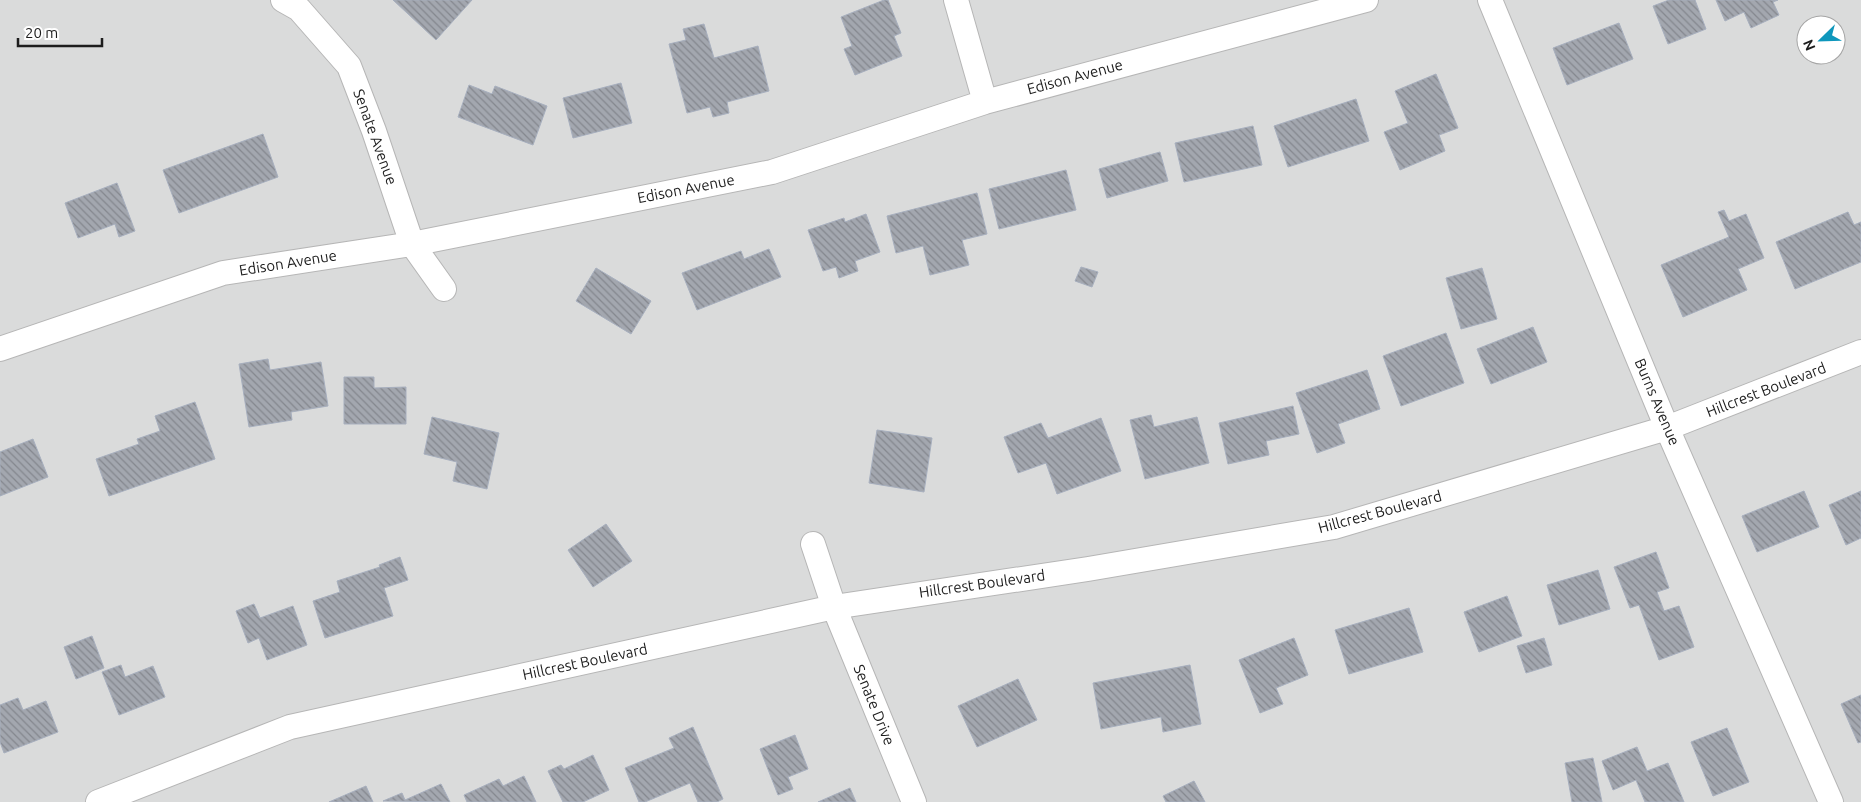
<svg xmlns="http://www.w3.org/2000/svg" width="1861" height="802" viewBox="0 0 1861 802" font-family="Ubuntu,sans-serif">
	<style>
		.residential { fill: #dadbdb; fill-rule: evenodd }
		.building { fill: url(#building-back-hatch); stroke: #a7afbe }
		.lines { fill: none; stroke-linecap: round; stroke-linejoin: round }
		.street-casing { stroke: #b6b6b6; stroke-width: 26 }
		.street { stroke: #fff; stroke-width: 24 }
		.labels { text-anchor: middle; stroke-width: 4.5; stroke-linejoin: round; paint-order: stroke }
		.street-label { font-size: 15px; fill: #1d1d1d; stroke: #fff }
	</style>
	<defs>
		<pattern id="building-back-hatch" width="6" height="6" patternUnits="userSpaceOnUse" patternTransform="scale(1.25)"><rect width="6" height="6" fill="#a3a7af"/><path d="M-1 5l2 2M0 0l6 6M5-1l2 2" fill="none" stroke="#84878e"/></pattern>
	</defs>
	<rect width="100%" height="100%" fill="#e4e5ee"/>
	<path class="residential" d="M 0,0 L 1861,0 L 1861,802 L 0,802 ZM 1806,25 L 1836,25 L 1836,55 L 1806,55 Z"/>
	<path class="building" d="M 393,0 L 472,0 L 436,40 Z
		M 884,0 L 888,0 L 901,33 L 894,36 L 902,56 L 855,75 L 844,49 L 852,46 L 841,17 Z
		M 1669,0 L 1695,0 L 1706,29 L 1668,44 L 1653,6 Z
		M 1716,0 L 1778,0 L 1773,2 L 1779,15 L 1751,28 L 1744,12 L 1725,21 Z
		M 1619,23 L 1633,59 L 1567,85 L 1553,48 Z
		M 704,24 L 714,58 L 758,46 L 769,91 L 727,102 L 729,113 L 713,117 L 710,107 L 687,113 L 669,44 L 686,40 L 683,29 Z
		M 1436,74 L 1458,128 L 1439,135 L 1445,151 L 1400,170 L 1384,132 L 1408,123 L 1395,91 Z
		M 621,83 L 632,123 L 573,138 L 563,98 Z
		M 469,85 L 492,94 L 495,86 L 547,106 L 533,145 L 458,117 Z
		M 1356,99 L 1369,141 L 1288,167 L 1274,126 Z
		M 1253,126 L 1262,165 L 1184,182 L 1175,143 Z
		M 263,134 L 278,177 L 179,213 L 163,170 Z
		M 1160,152 L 1168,181 L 1107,198 L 1099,169 Z
		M 1066,170 L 1076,210 L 999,229 L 989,189 Z
		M 117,183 L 135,231 L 119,237 L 115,224 L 78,238 L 65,203 Z
		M 977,193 L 987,234 L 962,240 L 969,265 L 930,275 L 923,246 L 896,253 L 887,216 Z
		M 1724,210 L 1729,221 L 1746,214 L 1764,258 L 1738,269 L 1747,290 L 1683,317 L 1661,265 L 1729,237 L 1718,212 Z
		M 1848,212 L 1854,225 L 1861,222 L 1861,262 L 1795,289 L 1776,242 Z
		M 866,214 L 880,252 L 855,261 L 858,271 L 839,278 L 836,267 L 823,271 L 808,230 L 844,218 L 845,222 Z
		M 769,249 L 781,277 L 697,310 L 682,273 L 741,251 L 744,259 Z
		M 1081,267 L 1098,272 L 1092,287 L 1075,281 Z
		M 596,268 L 651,301 L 631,334 L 576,301 Z
		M 1482,268 L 1497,319 L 1461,329 L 1446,278 Z
		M 1533,327 L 1547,362 L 1491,384 L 1477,349 Z
		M 1446,333 L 1464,383 L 1401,406 L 1383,356 Z
		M 268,359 L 270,370 L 321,362 L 328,406 L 291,412 L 292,420 L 249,427 L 239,364 Z
		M 1367,370 L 1380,409 L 1338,424 L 1345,443 L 1317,453 L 1296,393 Z
		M 344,377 L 374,377 L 374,388 L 406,387 L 406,424 L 344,424 Z
		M 195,402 L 215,459 L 109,496 L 96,459 L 139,444 L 137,439 L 160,431 L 155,416 Z
		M 1293,406 L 1299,434 L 1266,441 L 1269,455 L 1228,464 L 1219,423 Z
		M 1151,415 L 1154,427 L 1197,417 L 1209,463 L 1145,479 L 1130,420 Z
		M 432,417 L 499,433 L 487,489 L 453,481 L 457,462 L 424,454 Z
		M 1101,418 L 1121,471 L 1057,494 L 1046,463 L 1018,473 L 1004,437 L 1041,423 L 1048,438 Z
		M 877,430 L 932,438 L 924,492 L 869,483 Z
		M 33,439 L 48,477 L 0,496 L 0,452 Z
		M 1804,491 L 1819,527 L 1757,552 L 1742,516 Z
		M 1861,491 L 1861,538 L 1846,545 L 1829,505 Z
		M 606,524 L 632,561 L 593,587 L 568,550 Z
		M 1656,552 L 1669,588 L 1657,592 L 1664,611 L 1679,606 L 1694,647 L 1659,660 L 1639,605 L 1630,608 L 1614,567 Z
		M 400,557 L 408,580 L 384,588 L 393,616 L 325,638 L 313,601 L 340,592 L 337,581 L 380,567 L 379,565 Z
		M 1598,570 L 1610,609 L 1559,625 L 1547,585 Z
		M 1507,596 L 1522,636 L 1479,652 L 1464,612 Z
		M 254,604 L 260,618 L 293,606 L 307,645 L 267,660 L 259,638 L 248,643 L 236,611 Z
		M 1409,608 L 1423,652 L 1349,674 L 1335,630 Z
		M 92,636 L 104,668 L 76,679 L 64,647 Z
		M 1294,638 L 1308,675 L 1276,688 L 1283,704 L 1260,713 L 1239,660 Z
		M 1544,638 L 1552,665 L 1526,673 L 1517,646 Z
		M 121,665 L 125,677 L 153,666 L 165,697 L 119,715 L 102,672 Z
		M 1190,665 L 1201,724 L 1163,732 L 1161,717 L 1101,729 L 1093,683 Z
		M 1018,679 L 1037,720 L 977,747 L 958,706 Z
		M 1861,695 L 1861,742 L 1858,743 L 1841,704 Z
		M 18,698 L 23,710 L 46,701 L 58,732 L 4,753 L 0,742 L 0,705 Z
		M 693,727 L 723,799 L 717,802 L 698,802 L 690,783 L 645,802 L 639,802 L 625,768 L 674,748 L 669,738 Z
		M 1727,728 L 1749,782 L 1713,796 L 1691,742 Z
		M 795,735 L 808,769 L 788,777 L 793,789 L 778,795 L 760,749 Z
		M 1637,747 L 1647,771 L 1668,763 L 1684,802 L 1645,802 L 1636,780 L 1613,790 L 1602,761 Z
		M 593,755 L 609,790 L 583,802 L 563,802 L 548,771 L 561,765 L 564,769 Z
		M 1593,758 L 1602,802 L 1572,802 L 1565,763 Z
		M 524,776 L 536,802 L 467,802 L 464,795 L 499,779 L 503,786 Z
		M 1194,781 L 1205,802 L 1166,802 L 1163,796 Z
		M 441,784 L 450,802 L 383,801 L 402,793 L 405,800 Z
		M 366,786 L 373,802 L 329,802 Z
		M 850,788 L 856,802 L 818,802 Z"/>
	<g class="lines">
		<g class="street-casing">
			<path id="street" d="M 283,0 L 299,9 L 349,66 L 374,131 L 412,244 L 444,289
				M 956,0 L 985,102
				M 1490,0 L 1667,428 L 1831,802
				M 0,349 L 223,273 L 412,244 L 772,172 L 985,102 L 1366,0
				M 813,544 L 834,607 L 914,802
				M 98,802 L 290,727 L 834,607 L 1088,569 L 1334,527 L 1667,428 L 1861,352"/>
		</g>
		<use href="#street" class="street"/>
	</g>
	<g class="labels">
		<g class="street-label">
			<text transform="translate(1075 77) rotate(-15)" y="5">Edison Avenue</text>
			<text transform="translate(375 137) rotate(70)" y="5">Senate Avenue</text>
			<text transform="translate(686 189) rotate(-11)" y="5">Edison Avenue</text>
			<text transform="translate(288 263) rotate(-9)" y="5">Edison Avenue</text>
			<text transform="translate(1766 390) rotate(-21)" y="5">Hillcrest Boulevard</text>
			<text transform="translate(1657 402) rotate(67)" y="5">Burns Avenue</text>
			<text transform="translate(1380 512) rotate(-15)" y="5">Hillcrest Boulevard</text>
			<text transform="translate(982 584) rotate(-8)" y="5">Hillcrest Boulevard</text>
			<text transform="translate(585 662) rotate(-12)" y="5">Hillcrest Boulevard</text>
			<text transform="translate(874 705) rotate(68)" y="5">Senate Drive</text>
		</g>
	</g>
	<g transform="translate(1821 40) rotate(247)"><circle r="24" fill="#ffffff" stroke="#a5a5a5"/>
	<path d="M0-4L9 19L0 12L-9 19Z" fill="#0e97bc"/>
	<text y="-8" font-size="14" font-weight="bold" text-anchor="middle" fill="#1d1d1d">N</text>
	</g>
	<path d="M18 38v8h84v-8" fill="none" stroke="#1d1d1d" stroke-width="2.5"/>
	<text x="25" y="38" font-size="15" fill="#1d1d1d" stroke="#ffffff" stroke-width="4" paint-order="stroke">20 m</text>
</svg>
